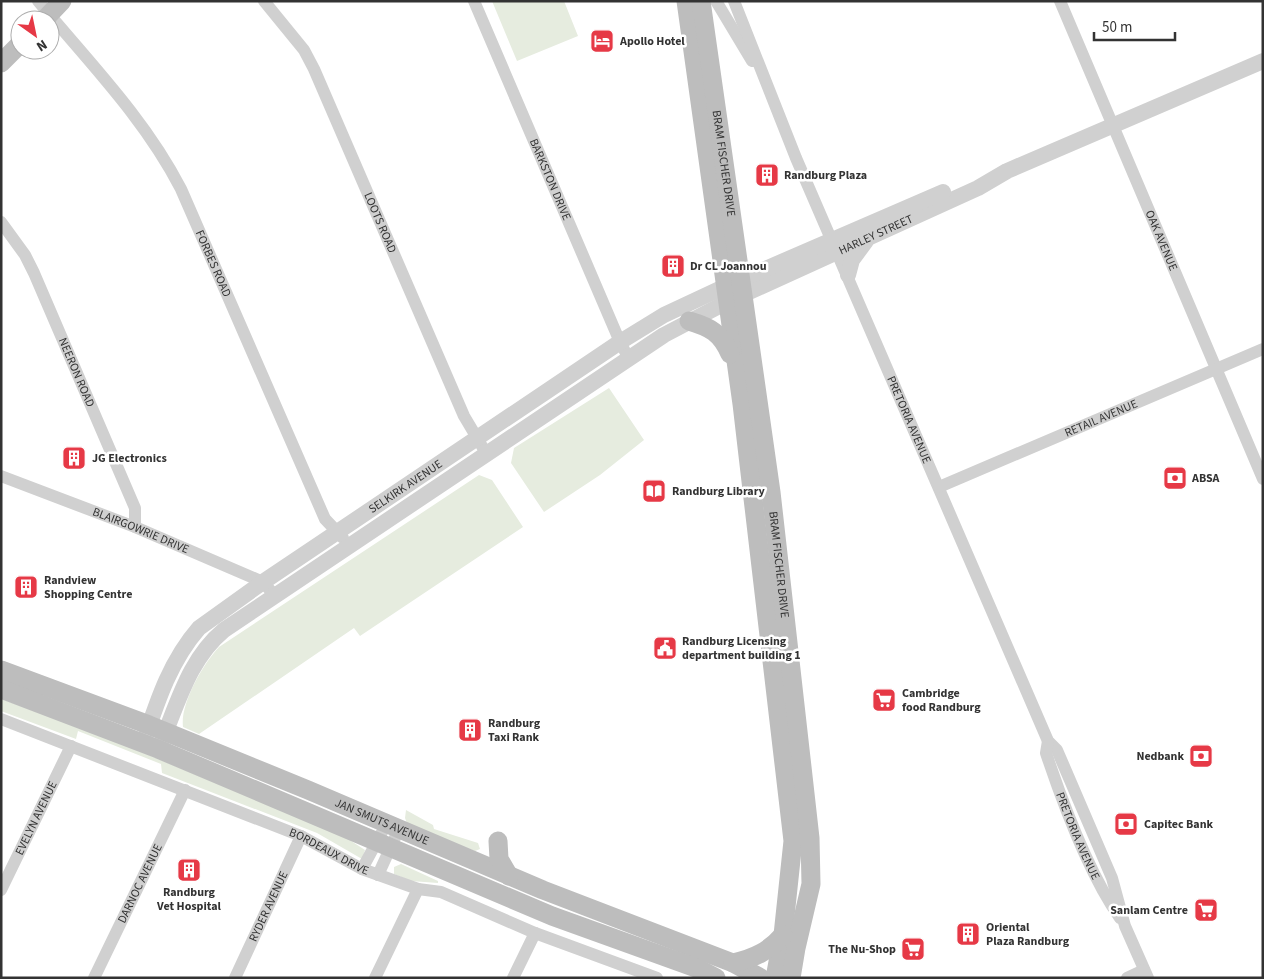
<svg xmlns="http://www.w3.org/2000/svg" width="1264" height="979" viewBox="0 0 1264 979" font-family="'Source Sans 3',sans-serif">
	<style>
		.green { fill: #e6ecdf }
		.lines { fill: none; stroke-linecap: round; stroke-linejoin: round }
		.minor { stroke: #d0d0d0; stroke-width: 12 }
		.tertiary { stroke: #d0d0d0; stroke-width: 16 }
		.secondary { stroke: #bdbdbd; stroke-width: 19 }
		.labels { text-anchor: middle; stroke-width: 5; stroke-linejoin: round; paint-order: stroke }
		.poi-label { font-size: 12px; font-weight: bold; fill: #333; stroke: #fff; text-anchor: start }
		.street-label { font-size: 12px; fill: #333; stroke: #fff }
	</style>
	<rect width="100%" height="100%" fill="#fff"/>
	<path class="green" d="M 492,1 L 564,1 L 578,36 L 517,61 Z
		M 609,388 L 644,440 L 600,475 L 544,512 L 511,463 L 514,448 Z
		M 479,475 L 492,480 L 523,527 L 360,636 L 354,628 L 199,734 L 183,727 C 180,704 203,664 219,647 Z
		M 1,699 L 89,730 L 345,837 L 365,850 L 362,859 L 317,833 L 162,773 L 161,764 L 78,731 L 76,739 L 1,711 Z
		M 406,810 L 433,825 L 434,829 L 478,843 L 480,849 L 475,851 L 408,826 L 405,818 Z
		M 401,864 L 438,881 L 438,883 L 411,881 L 394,874 L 394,867 Z"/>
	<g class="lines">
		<g class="minor">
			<path id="s1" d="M 38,1 C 89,62 145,119 181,189 L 325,519 L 343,538"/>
			<path id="s2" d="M 264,1 L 304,50 L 314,69 L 464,416 L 486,453"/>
			<path id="s3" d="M 474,1 L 620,342 L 628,357"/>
			<path d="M 716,1 L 752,61"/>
			<path id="s4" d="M 734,1 L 796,158 L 1048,741 L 1057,750 L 1112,878 L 1125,926 L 1148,978"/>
			<path id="s5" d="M 1060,1 L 1263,479"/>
			<path id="s6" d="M 1,222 L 25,255 L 34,273 L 135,508 L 135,527"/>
			<path id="s7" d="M 1,476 L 135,527 L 263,582 L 275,596"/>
			<path id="s8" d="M 939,487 L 1263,349"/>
			<path id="s9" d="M 1,719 L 301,836 L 362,869 L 418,889 L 441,892 L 535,933 L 657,978"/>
			<path id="s10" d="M 1048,741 L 1046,753 C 1063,804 1089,874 1120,918"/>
			<path d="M 362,869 L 387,823"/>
			<path d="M 378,875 L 399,829"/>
			<path id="s11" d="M 1,890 L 71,746"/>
			<path id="s12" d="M 94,978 L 185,790"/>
			<path id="s13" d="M 235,978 L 301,836"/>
			<path d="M 375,978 L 418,889"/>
			<path d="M 513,978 L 535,933"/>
			<path d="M 1127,978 L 1144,970"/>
		</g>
		<g class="tertiary">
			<path d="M 848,275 L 852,260 L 866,241"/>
			<path id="s14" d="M 161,743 C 178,703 189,659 224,630 L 664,335 L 727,302 L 978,188 L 1007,171 L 1263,61"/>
			<path id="s15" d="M 143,744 C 157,702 170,661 199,628 L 263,582 L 620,342 L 664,315 L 726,286 L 943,192"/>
		</g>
		<g class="secondary">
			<path d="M 686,1 L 742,404 L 793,841 L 783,935 L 775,978"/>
			<path id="s16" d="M 701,1 L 771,492 L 810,838 L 811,884 L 796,948 L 791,978"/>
			<path d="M 44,20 L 62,1"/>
			<path d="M 1,63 L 20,44"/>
			<path d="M 689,321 C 710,327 721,333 730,354"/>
			<path id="s17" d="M 1,670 L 149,725 L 308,790 L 543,890 L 733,963 L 761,978"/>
			<path d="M 1,689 L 158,749 L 552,916 L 699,969 L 716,978"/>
			<path d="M 498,841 L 499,859 L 509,876"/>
			<path d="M 733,963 C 755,958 769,951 783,935"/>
		</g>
	</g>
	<defs>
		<g id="hotel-square" transform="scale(1.25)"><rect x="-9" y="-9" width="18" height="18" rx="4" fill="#e63946" stroke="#fff"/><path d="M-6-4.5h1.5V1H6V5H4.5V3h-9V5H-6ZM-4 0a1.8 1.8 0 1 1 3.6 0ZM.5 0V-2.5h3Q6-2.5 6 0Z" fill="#fff"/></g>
		<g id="building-square" transform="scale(1.25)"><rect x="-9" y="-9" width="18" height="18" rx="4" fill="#e63946" stroke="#fff"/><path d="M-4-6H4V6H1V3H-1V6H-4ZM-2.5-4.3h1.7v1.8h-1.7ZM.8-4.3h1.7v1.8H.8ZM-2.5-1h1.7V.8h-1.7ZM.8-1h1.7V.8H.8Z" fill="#fff"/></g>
		<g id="bank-square" transform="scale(1.25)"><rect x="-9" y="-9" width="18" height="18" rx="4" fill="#e63946" stroke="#fff"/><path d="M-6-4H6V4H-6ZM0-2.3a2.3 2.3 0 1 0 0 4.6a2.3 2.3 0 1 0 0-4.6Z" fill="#fff"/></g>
		<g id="library-square" transform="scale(1.25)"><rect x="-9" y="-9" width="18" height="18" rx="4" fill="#e63946" stroke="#fff"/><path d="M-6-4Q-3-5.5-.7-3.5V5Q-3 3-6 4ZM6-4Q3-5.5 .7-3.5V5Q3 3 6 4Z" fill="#fff"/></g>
		<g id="civic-square" transform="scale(1.25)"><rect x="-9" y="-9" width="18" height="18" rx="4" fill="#e63946" stroke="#fff"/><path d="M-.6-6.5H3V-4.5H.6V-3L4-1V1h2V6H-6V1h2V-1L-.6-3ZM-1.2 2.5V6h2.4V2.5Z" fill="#fff"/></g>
		<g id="supermarket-square" transform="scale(1.25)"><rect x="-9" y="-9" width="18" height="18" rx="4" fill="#e63946" stroke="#fff"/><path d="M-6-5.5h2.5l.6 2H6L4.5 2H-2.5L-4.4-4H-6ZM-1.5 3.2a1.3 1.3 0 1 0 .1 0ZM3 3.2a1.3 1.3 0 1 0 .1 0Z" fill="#fff"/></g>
	</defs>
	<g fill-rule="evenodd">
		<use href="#hotel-square" x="602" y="41"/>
		<use href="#building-square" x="767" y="175"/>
		<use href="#building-square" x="673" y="266"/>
		<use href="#building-square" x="74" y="458"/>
		<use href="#bank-square" x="1175" y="478"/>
		<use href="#library-square" x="654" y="491"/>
		<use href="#building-square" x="26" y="587"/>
		<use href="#civic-square" x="665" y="648"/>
		<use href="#supermarket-square" x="884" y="700"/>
		<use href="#building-square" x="470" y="730"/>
		<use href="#bank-square" x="1201" y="756"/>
		<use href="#bank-square" x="1126" y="824"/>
		<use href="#building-square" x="189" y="870"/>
		<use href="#supermarket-square" x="1206" y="910"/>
		<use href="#building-square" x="968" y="934"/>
		<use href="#supermarket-square" x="913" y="949"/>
	</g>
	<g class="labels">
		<g class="poi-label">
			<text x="620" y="45">Apollo Hotel</text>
			<text x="784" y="179">Randburg Plaza</text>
			<text x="690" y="270">Dr CL Joannou</text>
			<text x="92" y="462">JG Electronics</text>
			<text x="1192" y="482">ABSA</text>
			<text x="672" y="495">Randburg Library</text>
			<text x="44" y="584">Randview<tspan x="44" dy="14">Shopping Centre</tspan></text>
			<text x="682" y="645">Randburg Licensing<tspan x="682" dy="14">department building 1</tspan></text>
			<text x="902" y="697">Cambridge<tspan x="902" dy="14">food Randburg</tspan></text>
			<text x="488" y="727">Randburg<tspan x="488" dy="14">Taxi Rank</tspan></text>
			<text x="1184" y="760" text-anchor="end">Nedbank</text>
			<text x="1144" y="828">Capitec Bank</text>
			<text x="189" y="896" text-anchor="middle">Randburg<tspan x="189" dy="14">Vet Hospital</tspan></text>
			<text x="1188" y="914" text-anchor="end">Sanlam Centre</text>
			<text x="986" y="931">Oriental<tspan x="986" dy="14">Plaza Randburg</tspan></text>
			<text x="896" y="953" text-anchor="end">The Nu-Shop</text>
		</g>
		<g class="street-label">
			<text dy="4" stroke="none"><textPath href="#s16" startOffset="164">BRAM FISCHER DRIVE</textPath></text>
			<text dy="4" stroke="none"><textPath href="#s3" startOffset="194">BARKSTON DRIVE</textPath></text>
			<text dy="4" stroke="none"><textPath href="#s2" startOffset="252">LOOTS ROAD</textPath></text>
			<text dy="4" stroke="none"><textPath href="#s14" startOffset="895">HARLEY STREET</textPath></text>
			<text dy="4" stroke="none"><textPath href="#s5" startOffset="260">OAK AVENUE</textPath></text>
			<text dy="4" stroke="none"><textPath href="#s1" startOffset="318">FORBES ROAD</textPath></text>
			<text dy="4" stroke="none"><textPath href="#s6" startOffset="169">NEERON ROAD</textPath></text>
			<text dy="4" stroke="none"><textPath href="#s8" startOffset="176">RETAIL AVENUE</textPath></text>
			<text dy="4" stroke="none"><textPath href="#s4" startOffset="454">PRETORIA AVENUE</textPath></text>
			<text dy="4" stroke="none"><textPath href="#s15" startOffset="380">SELKIRK AVENUE</textPath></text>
			<text dy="4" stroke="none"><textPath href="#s7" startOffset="150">BLAIRGOWRIE DRIVE</textPath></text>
			<text dy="4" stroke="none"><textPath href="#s16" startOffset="569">BRAM FISCHER DRIVE</textPath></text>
			<text dy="4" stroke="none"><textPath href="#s11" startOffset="80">EVELYN AVENUE</textPath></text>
			<text dy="4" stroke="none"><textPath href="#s17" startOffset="410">JAN SMUTS AVENUE</textPath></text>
			<text dy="4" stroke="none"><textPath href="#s10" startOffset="101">PRETORIA AVENUE</textPath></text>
			<text dy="4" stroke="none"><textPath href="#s9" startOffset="354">BORDEAUX DRIVE</textPath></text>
			<text dy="4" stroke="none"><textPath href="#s12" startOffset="105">DARNOC AVENUE</textPath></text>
			<text dy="4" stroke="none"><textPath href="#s13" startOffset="79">RYDER AVENUE</textPath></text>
		</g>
	</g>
	<rect width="1264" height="979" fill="none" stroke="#333333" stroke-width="5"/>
	<g transform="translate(35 35) rotate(147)"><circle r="24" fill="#ffffff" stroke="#adadad"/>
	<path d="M0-4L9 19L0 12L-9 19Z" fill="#e63946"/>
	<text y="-8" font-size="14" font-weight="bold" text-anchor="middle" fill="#333333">N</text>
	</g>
	<path d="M1094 32v8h81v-8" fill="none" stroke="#333333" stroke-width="2.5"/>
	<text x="1102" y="32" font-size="15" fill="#333333" stroke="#ffffff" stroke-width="4" paint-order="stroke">50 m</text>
</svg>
